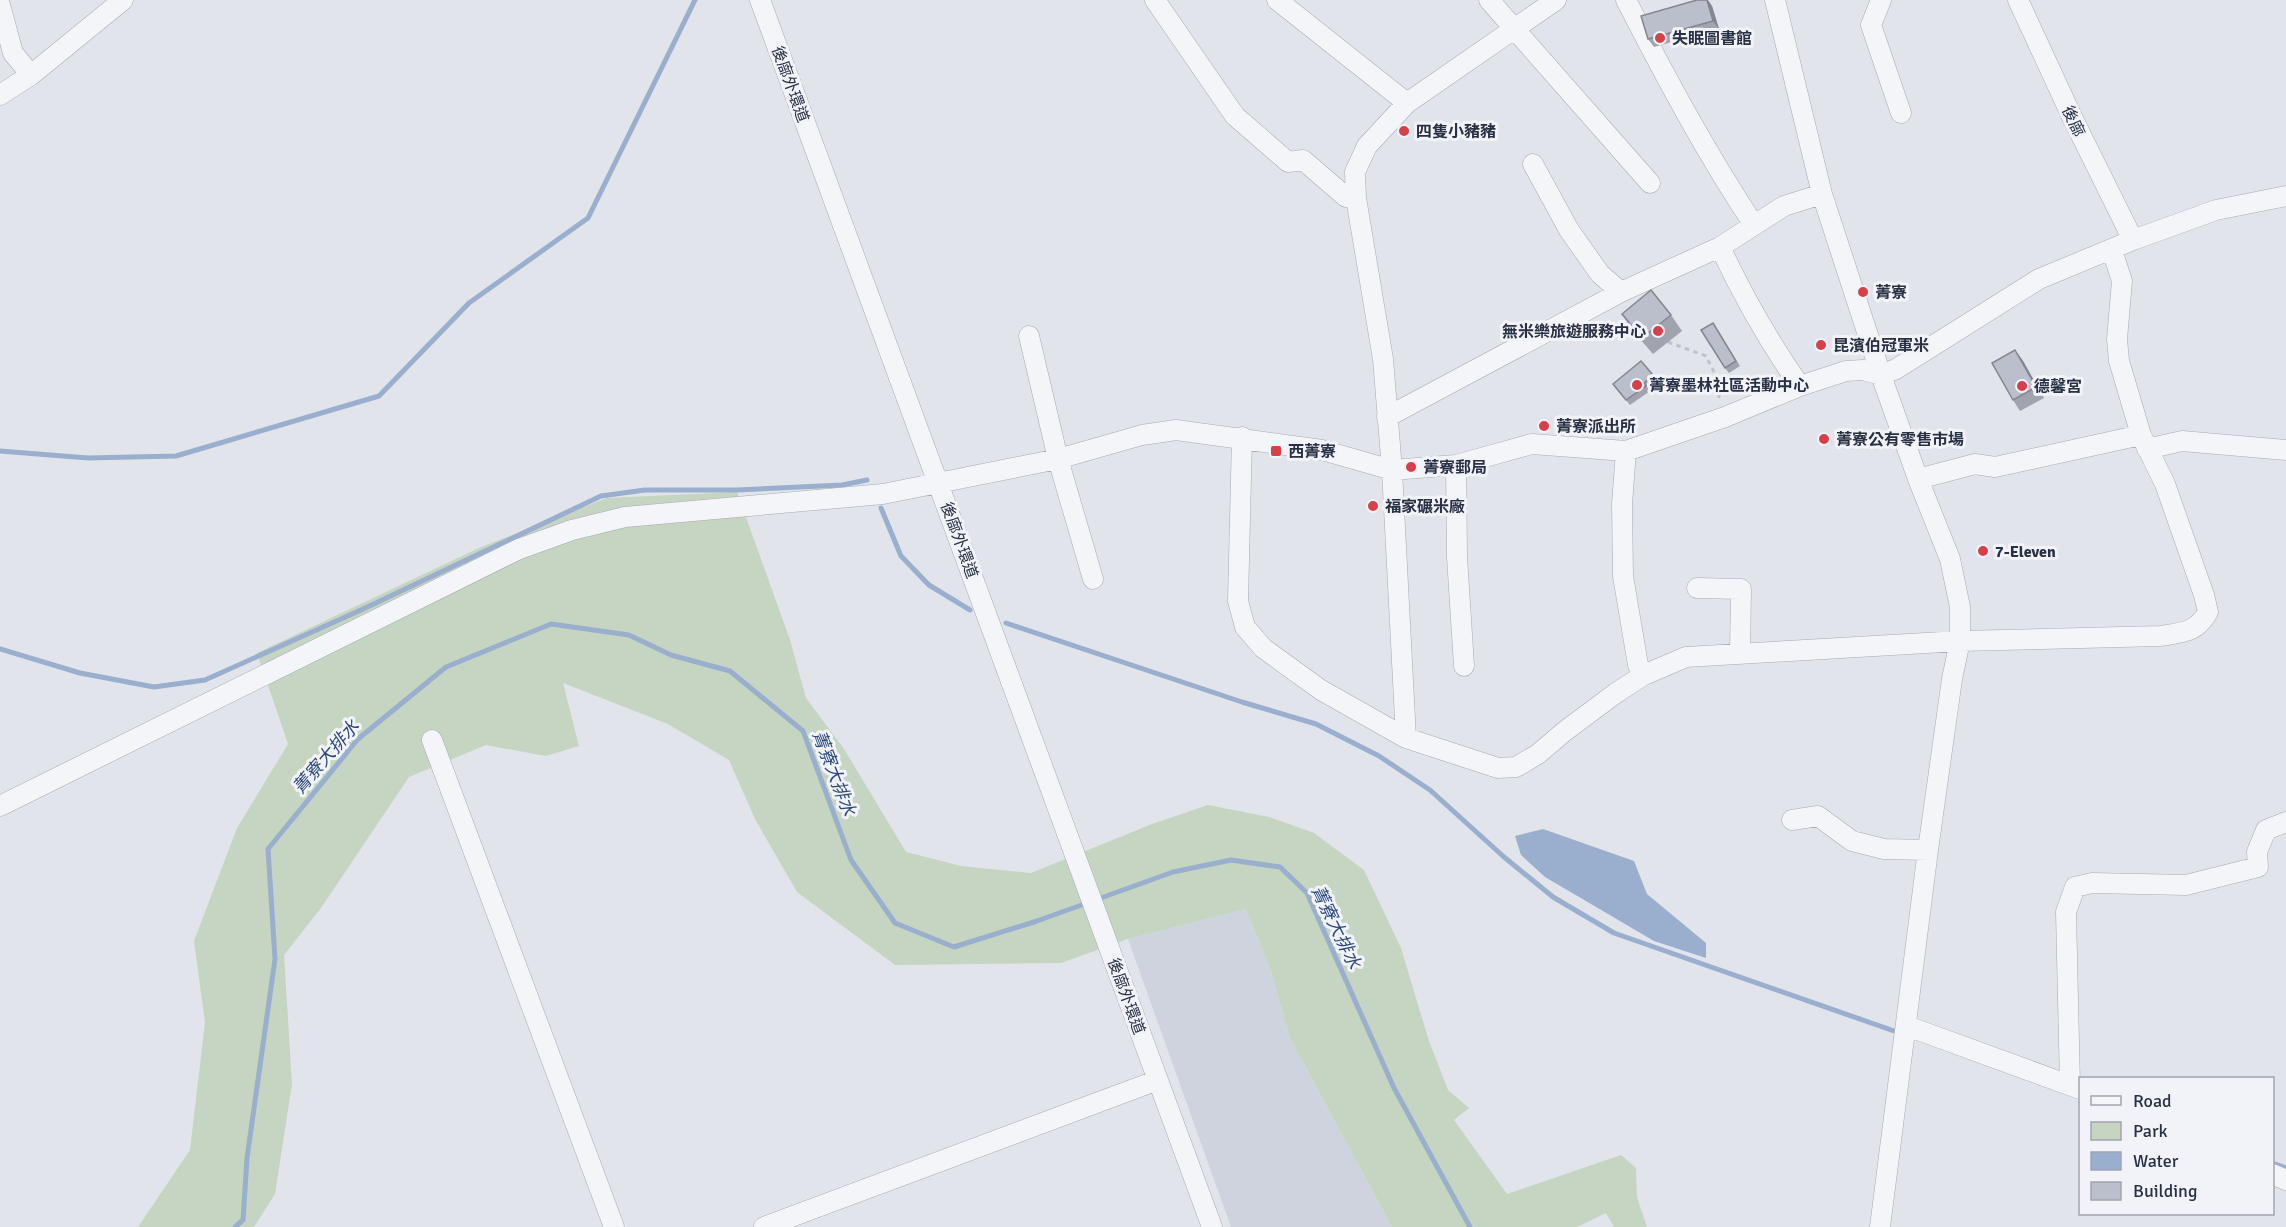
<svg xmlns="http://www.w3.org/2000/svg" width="2286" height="1227" viewBox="0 0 2286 1227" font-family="Signika,'Noto Sans TC',sans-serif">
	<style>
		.built { fill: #cfd3dd }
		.green { fill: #c5d5c2 }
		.water { fill: #9aaecd }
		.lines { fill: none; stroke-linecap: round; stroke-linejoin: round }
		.stream { stroke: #9aaecd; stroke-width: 5 }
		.minor-casing { stroke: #a6aab5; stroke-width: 21 }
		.path { stroke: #bfc2c9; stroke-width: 3; stroke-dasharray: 4.5 4.5; stroke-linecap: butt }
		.minor { stroke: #f4f5f8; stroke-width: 20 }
		.wall { fill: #a1a4af }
		.shaded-wall { fill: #83868e }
		.building { fill: #bbbfcb; stroke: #83868e; stroke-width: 1.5 }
		.poi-dot { fill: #d73f49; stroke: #f1f3f8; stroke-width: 2 }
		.labels { text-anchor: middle; stroke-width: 6; stroke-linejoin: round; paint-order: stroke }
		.poi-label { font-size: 16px; font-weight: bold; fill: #283043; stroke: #f1f3f8; text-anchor: start }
		.street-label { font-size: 16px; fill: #283043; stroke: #f1f3f8 }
		.water-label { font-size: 18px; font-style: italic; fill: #2f4a7a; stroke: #f1f3f8 }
	</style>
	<rect width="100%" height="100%" fill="#e1e4eb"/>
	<path class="built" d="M 1246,909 L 1271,971 L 1290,1038 L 1392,1227 L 1231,1227 L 1128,939 Z"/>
	<path class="green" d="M 737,492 L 790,640 L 806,698 L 844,749 L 906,852 L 961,866 L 1031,873 L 1152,824 L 1208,805 L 1269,817 L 1314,833 L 1364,870 L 1401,948 L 1429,1041 L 1448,1090 L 1469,1108 L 1454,1120 L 1507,1194 L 1621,1155 L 1636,1168 L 1637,1197 L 1647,1227 L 1614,1227 L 1606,1213 L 1577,1227 L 1392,1227 L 1290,1038 L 1271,971 L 1246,909 L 1128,939 L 1061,963 L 895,965 L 797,892 L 755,819 L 729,760 L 668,724 L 563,683 L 579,746 L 546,756 L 486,745 L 409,777 L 321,908 L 284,955 L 292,1084 L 275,1194 L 254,1227 L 138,1227 L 190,1150 L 205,1022 L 194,941 L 237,828 L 288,744 L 257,653 L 481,547 L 607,498 Z"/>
	<path class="water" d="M 1543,829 L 1634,861 L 1647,894 L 1706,943 L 1706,958 L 1654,941 L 1545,877 L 1521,855 L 1515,836 Z"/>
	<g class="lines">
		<path class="stream" d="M 0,451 L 88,458 L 176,456 L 379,396 L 469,303 L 588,218 L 695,0
			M 881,508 L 901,556 L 929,585 L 970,610
			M 1006,623 L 1242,702 L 1316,724 L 1379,756 L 1430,790 L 1504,857 L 1553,897 L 1614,933 L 1897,1032
			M 0,649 L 80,673 L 154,687 L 205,680 L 361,610 L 601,496 L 645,490 L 737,490 L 842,485 L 867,480
			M 2272,1163 L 2286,1168
			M 235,1227 L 243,1220 L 247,1158 L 275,959 L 268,849 L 358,739 L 446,667 L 551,624 L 629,635 L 671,655 L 730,671 L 803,731 L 851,860 L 895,923 L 954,947 L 1037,921 L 1173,872 L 1231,860 L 1280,867 L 1307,893 L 1394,1088 L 1470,1227"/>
		<g class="minor-casing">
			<path id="minor" d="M 760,0 L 1212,1227
				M 1155,0 L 1235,116 L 1288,162 L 1303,160 L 1346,197 L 1356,198
				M 1277,0 L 1407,103
				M 1489,0 L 1650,183
				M 1626,0 C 1665,76 1706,153 1754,225
				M 1775,0 L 1822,194 L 1881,375 L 1918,479 L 1950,559 L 1960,607 L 1960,641 L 1952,679 L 1928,850 L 1880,1227
				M 1881,0 L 1871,25 L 1901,113
				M 2018,0 L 2073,119 L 2133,240
				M 0,5 L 13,53 L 31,75
				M 0,95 L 31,75 L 123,0
				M 1533,164 L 1569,230 L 1600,274 L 1621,292
				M 1720,247 C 1743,296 1769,342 1800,386
				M 1029,336 L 1058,459 L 1093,579
				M 1387,417 L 1621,292 L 1720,247 L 1784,206 L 1822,194
				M 1242,437 L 1238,601 L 1245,627 L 1263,648 L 1321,690 L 1406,738 L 1498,768 L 1516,767 L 1538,754 L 1565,731 L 1616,693 L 1644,675 L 1686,657 L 1960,641 L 2161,636 C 2183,632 2196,633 2208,612 L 2204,595 L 2165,484 L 2141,435 L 2119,361 L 2117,339 L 2122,281 L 2112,250
				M 2147,449 L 2182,441 L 2286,450
				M 1626,451 L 1622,504 L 1623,576 L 1638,665 L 1644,675
				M 1456,465 L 1457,557 L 1464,666
				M 1918,479 L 1975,464 L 1995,467 L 2141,435
				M 1697,588 L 1741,589 L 1740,653
				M 1406,738 L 1392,470 L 1383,359 L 1356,198 L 1355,172 L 1367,146 L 1407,103 L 1556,0
				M 432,740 L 614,1227
				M 0,806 L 519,549 L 572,530 L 625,517 L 883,494 L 1058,459 L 1142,435 L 1176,430 L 1322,450 L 1392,470 L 1456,465 L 1532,444 L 1626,451 L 1725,417 L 1800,386 L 1846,371 L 1863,370 L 1881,375 L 1896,369 L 2039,279 L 2133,240 L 2216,210 L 2286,196
				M 1792,820 L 1818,816 L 1852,841 L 1884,849 L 1928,850
				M 1907,1026 L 2080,1089
				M 2070,1085 L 2066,912 L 2075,887 L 2092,883 L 2186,885 L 2258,867 L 2257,852 L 2266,830 L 2286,822
				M 2272,1174 L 2286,1180
				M 764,1227 L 1158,1080"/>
		</g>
		<path class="path" d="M 1668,342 L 1706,356 L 1719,382 L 1719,401"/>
		<use href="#minor" class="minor"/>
	</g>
	<path class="wall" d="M 1712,6 L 1719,29 L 1654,47 L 1648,39 Z
		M 1622,314 L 1671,315 L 1682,331 L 1653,354 L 1633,331 Z
		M 1713,323 L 1740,366 L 1729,373 L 1725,368 Z
		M 2015,350 L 2023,361 L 2044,398 L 2020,411 L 2013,400 Z
		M 1653,375 L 1657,381 L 1648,388 L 1650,391 L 1630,405 L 1613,384 Z"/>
	<path class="shaded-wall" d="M 1707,0 L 1708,0 L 1712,6 L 1719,29 L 1713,21 Z
		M 2015,350 L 2023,361 L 2044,398 L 2036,387 Z"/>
	<path class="building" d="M 1697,0 L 1707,0 L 1713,21 L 1648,39 L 1641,16 Z
		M 1651,290 L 1671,315 L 1642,338 L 1622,314 Z
		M 1713,323 L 1736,361 L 1725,368 L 1701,330 Z
		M 2015,350 L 2036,387 L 2013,400 L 1992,363 Z
		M 1641,361 L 1653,375 L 1644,383 L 1646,386 L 1626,400 L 1613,384 Z"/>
	<g class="poi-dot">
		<circle cx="1660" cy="38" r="6"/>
		<circle cx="1404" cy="131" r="6"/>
		<circle cx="1863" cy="292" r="6"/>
		<circle cx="1658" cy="331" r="6"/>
		<circle cx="1821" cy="345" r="6"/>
		<circle cx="1637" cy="385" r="6"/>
		<circle cx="2022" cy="386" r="6"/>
		<circle cx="1544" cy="426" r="6"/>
		<circle cx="1824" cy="439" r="6"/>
		<rect x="1270" y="445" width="12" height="12" rx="3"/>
		<circle cx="1411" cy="467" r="6"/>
		<circle cx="1373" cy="506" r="6"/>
		<circle cx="1983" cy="551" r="6"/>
	</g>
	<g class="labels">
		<g class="poi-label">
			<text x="1672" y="44">失眠圖書館</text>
			<text x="1416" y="137">四隻小豬豬</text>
			<text x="1875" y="298">菁寮</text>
			<text x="1646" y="337" text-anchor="end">無米樂旅遊服務中心</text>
			<text x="1833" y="351">昆濱伯冠軍米</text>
			<text x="1649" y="391">菁寮墨林社區活動中心</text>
			<text x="2034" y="392">德馨宮</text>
			<text x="1556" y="432">菁寮派出所</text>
			<text x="1836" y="445">菁寮公有零售市場</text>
			<text x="1288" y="457">西菁寮</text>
			<text x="1423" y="473">菁寮郵局</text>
			<text x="1385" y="512">福家碾米廠</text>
			<text x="1995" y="557">7-Eleven</text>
		</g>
		<g class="street-label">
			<text transform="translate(791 84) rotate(70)" y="6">後廍外環道</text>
			<text transform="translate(2074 121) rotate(65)" y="6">後廍</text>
			<text transform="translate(960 540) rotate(70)" y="6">後廍外環道</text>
			<text transform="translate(1127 996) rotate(70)" y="6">後廍外環道</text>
		</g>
		<g class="water-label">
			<text transform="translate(326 757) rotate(-49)" y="6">菁寮大排水</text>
			<text transform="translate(834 773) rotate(69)" y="6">菁寮大排水</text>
			<text transform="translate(1336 927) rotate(64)" y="6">菁寮大排水</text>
		</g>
	</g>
	<rect x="2079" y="1077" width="195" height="138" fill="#f1f3f8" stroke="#a1a5b0" stroke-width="1.5"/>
	<rect x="2091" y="1096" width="30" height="9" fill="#f4f5f8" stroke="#a1a5b0" stroke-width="1.5"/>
	<text x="2133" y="1107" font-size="18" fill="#283043">Road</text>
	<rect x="2091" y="1122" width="30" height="18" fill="#c5d5c2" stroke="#a1a5b0" stroke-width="1.5"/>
	<text x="2133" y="1137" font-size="18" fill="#283043">Park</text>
	<rect x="2091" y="1152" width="30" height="18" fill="#9aaecd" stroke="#a1a5b0" stroke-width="1.5"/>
	<text x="2133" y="1167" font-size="18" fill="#283043">Water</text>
	<rect x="2091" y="1182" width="30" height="18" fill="#bbbfcb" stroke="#a1a5b0" stroke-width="1.5"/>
	<text x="2133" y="1197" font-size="18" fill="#283043">Building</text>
</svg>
